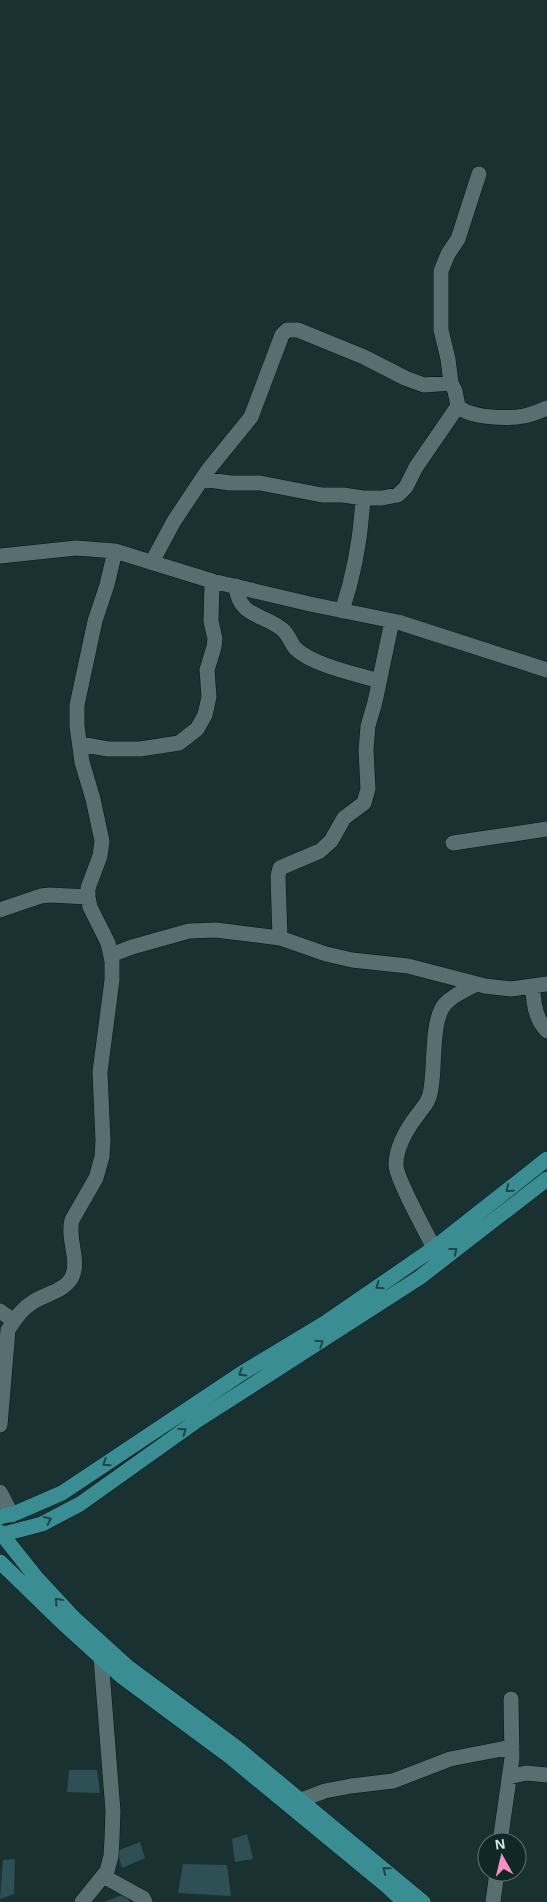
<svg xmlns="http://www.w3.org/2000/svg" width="547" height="1902" viewBox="0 0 547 1902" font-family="Helvetica,sans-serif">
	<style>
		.building { fill: #2c5053 }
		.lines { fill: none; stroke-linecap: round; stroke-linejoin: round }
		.minor-casing { stroke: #03181a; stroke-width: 16 }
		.major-casing { stroke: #03181a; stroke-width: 16 }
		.minor { stroke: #576f71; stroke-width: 15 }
		.major { stroke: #3a8e93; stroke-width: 15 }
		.oneway { stroke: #1d4648 }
	</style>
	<rect width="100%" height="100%" fill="#1a3132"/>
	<path class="building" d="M 69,1770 L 97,1770 L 100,1793 L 67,1792 Z
		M 247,1834 L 253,1859 L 235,1862 L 232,1839 Z
		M 140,1842 L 145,1858 L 122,1868 L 117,1851 Z
		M 15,1859 L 14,1894 L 0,1899 L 3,1860 Z
		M 183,1864 L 227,1865 L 231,1896 L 178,1893 Z
		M 125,1894 L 130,1902 L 104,1902 Z"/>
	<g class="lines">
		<g class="minor-casing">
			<path id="minor" d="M 479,174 L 458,239 L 448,254 L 441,271 L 441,330 L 448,359 L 451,383 L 455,391 L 458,406 C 469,418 508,419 524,416 C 532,415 540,411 547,408
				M 202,479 L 230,483 L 260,483 L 322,495 L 343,495 L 363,498 L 382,498 L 398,495 L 406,487 L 416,467 L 458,406
				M 0,556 L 76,548 L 115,551 L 212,581 L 310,604 L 398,622 L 547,670
				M 152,562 L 174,521 L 208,470 L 251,417 L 282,335 L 287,330 L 298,330 L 364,357 L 405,378 L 424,385 L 451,383
				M 236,586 C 239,618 263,613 283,630 C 289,635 291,644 296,649 C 313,665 356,674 379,681
				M 342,611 C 354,575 361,536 363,498
				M 80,744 L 108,749 L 140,749 L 179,743 L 197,729 L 205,715 L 209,697 L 207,670 L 214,647 L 215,639 L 211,621 L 212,581
				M 453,843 L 547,829
				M 0,910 L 41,896 L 50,895 L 88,897
				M 280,938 L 278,876 L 280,868 L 320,851 L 331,841 L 344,818 L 364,803 L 368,789 L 366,750 L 368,726 L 375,702 L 392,621
				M 111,955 L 132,947 L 189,931 L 216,930 L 280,938 L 326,954 L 352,960 L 408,966 L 485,986 L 511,989 L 547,984
				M 533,987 C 533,1002 536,1020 547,1031
				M 434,1248 C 426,1232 396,1178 396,1165 C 396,1147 408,1127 419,1113 C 424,1106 428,1103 430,1094 C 436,1070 430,1021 445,1004 C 453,995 467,989 477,984
				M 0,1311 L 14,1321
				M 0,1425 L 8,1330 C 14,1320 23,1308 33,1302 C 45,1294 65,1291 72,1277 C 80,1260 67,1239 72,1220 L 96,1178 L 102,1157 L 103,1141 L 100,1072 L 112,980 L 112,961 L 108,943 L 90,907 L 88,897 L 88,888 L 100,856 L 102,841 L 93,799 L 82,762 L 77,726 L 77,705 L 95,621 L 107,585 L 115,551
				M 0,1492 L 12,1515
				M 509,1777 L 526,1773 L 547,1775
				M 301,1800 L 325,1791 L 351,1786 L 393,1781 L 450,1759 L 512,1747
				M 500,1842 L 512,1758 L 511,1699
				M 103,1876 L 143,1898 L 145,1902
				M 82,1902 L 107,1871 L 111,1856 L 112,1839 L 113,1811 L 101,1658
				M 493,1902 L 497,1872"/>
		</g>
		<g class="major-casing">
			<path id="major" d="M 0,1517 L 16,1513 L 62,1493 L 242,1373 L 325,1323 L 434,1248 L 547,1159
				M 0,1532 L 35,1576 L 74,1618 L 128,1667 L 236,1747 L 423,1902
				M 0,1535 L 42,1524 L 80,1504 L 198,1420 L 419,1278 L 547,1179
				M 0,1562 L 66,1626 L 121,1676 L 229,1756 L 388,1887 L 404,1902"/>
		</g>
		<use href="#minor" class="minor"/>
		<use href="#major" class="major"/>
	</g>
	<defs><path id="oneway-chevron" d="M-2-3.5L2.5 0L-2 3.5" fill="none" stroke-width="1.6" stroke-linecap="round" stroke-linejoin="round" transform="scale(1.25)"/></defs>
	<g class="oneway">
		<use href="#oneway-chevron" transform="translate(509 1189) rotate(141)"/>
		<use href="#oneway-chevron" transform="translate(454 1251) rotate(-38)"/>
		<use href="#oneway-chevron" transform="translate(379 1286) rotate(145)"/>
		<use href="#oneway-chevron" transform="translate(320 1343) rotate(-33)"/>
		<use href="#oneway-chevron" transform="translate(242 1373) rotate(148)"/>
		<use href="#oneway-chevron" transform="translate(183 1431) rotate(-36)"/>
		<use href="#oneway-chevron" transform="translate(106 1463) rotate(146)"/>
		<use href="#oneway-chevron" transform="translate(48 1520) rotate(-25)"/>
		<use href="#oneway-chevron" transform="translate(58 1601) rotate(-132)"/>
		<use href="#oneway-chevron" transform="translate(386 1870) rotate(-141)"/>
	</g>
	<g transform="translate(502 1857) rotate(352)"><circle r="24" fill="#102728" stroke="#607374"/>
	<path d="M0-4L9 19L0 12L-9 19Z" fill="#fd8ec1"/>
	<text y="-8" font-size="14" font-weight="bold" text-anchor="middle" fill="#d8e5e6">N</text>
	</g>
</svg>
